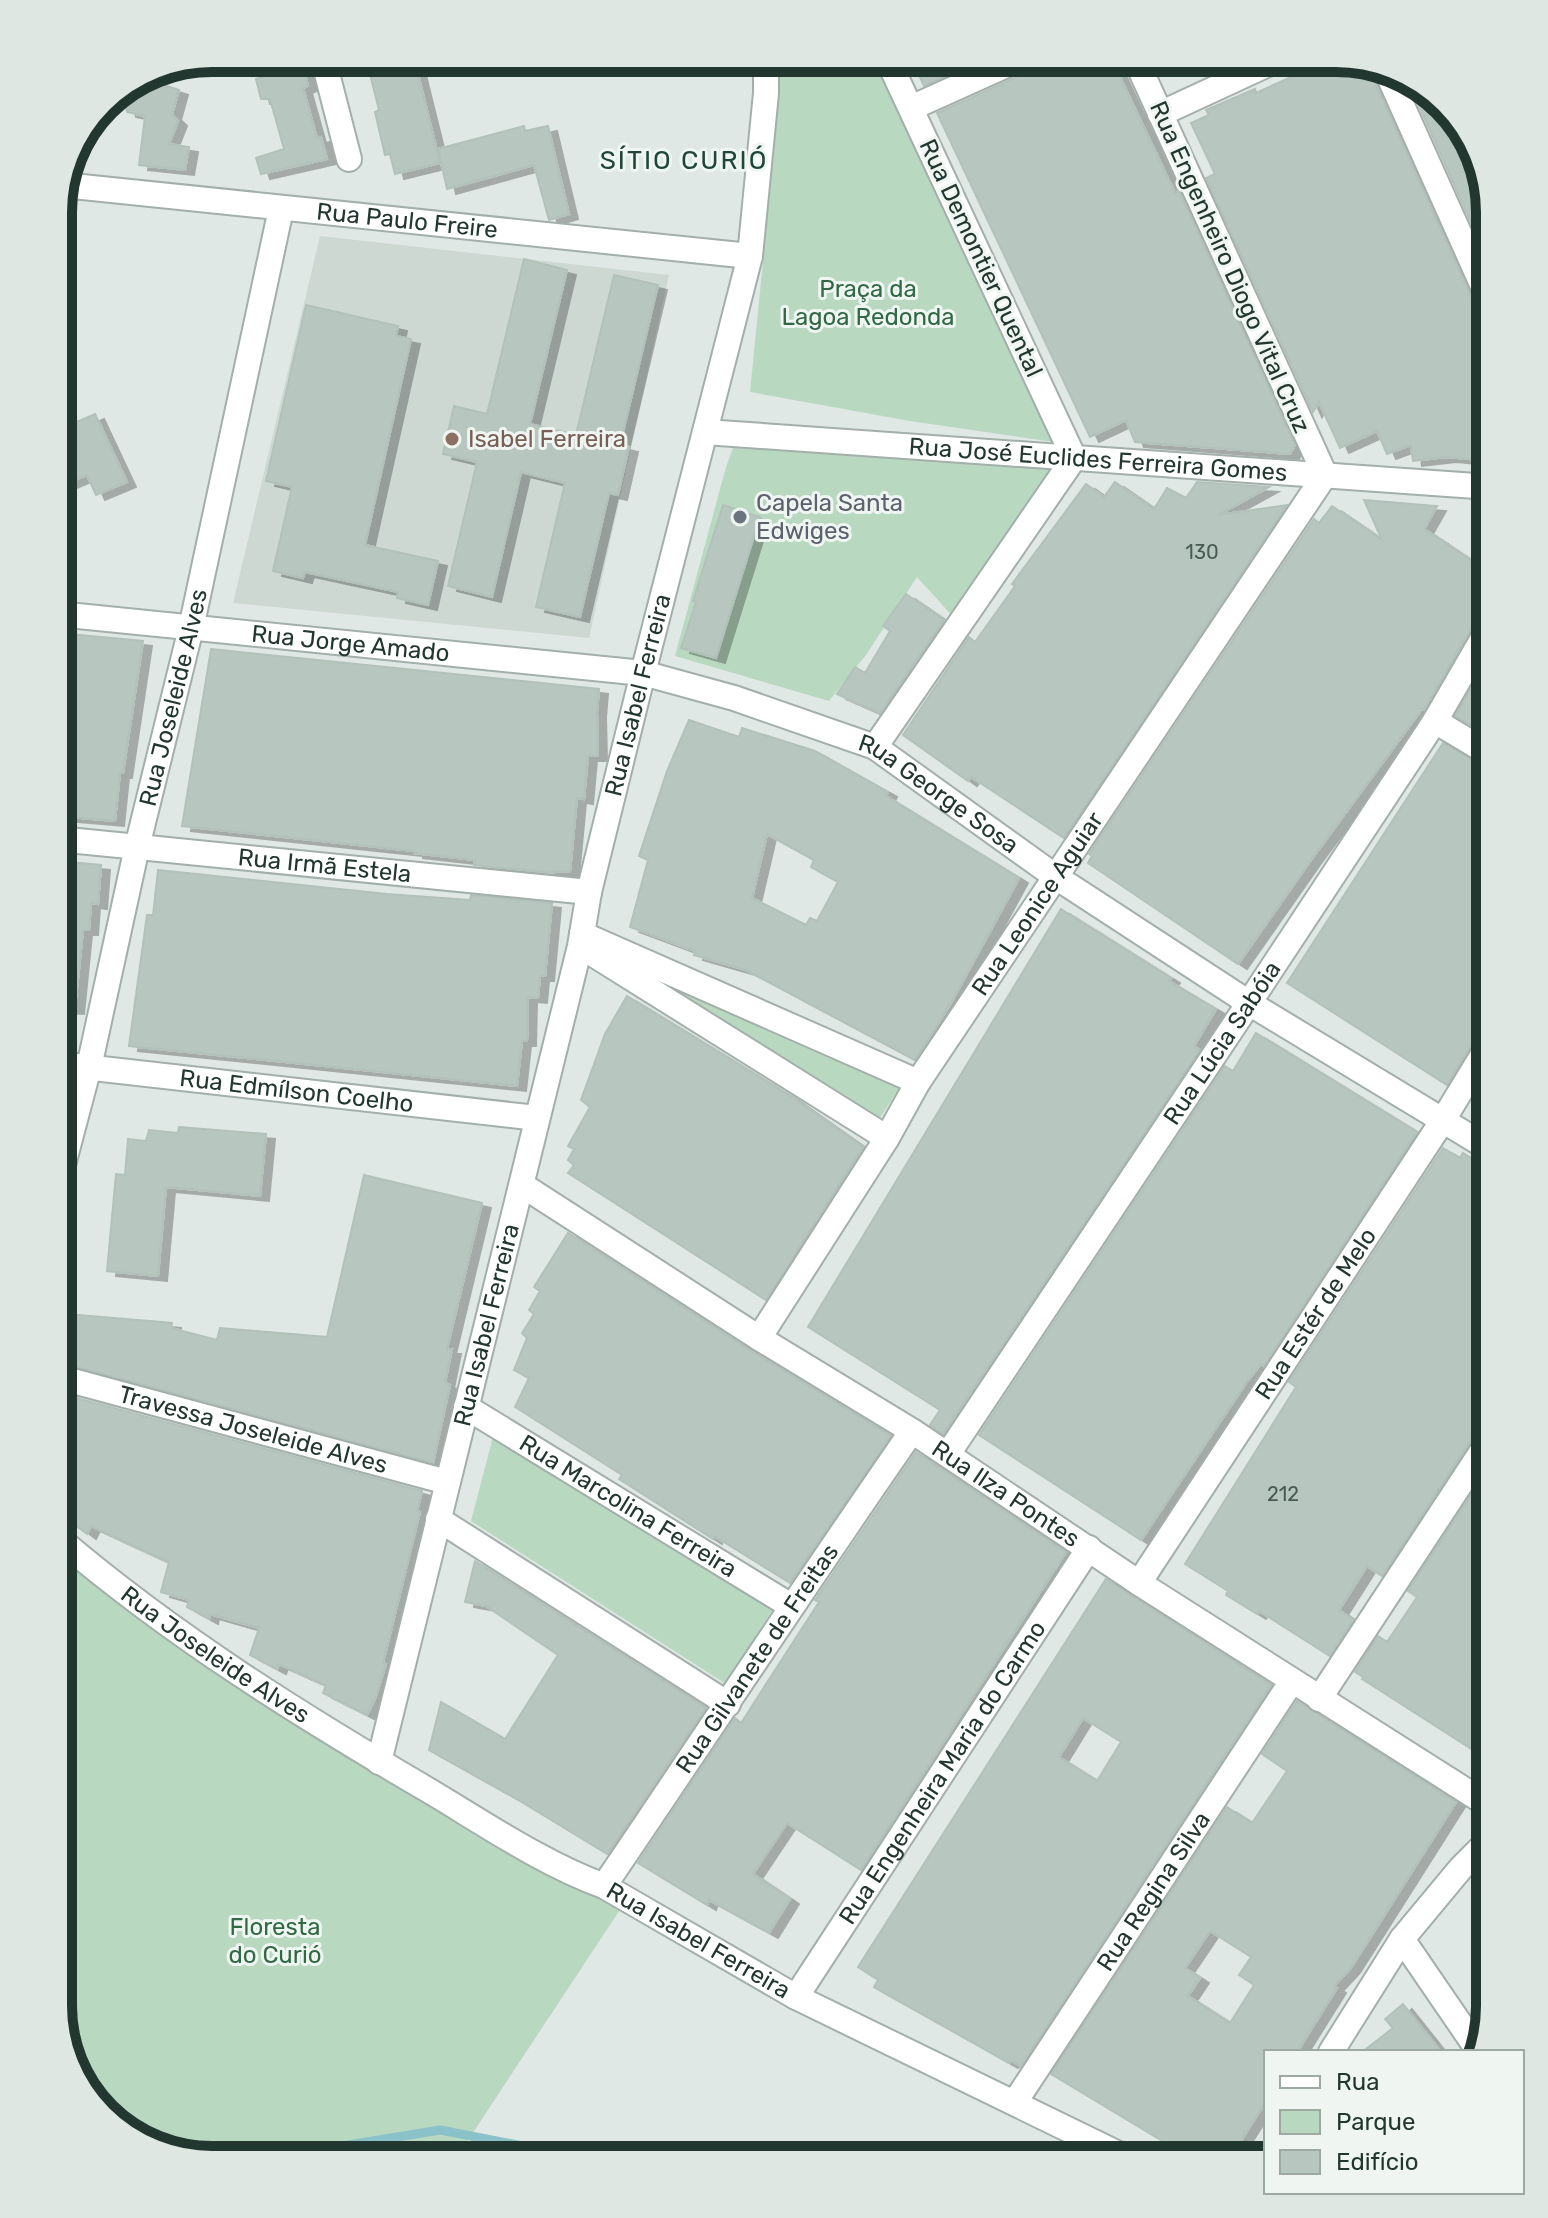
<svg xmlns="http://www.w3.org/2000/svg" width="1548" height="2218" viewBox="0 0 1548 2218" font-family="Rubik,sans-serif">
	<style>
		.built { fill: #cdd8d3 }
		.green { fill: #b9d8c0 }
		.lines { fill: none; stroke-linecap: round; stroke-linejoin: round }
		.stream { stroke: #8bc2c9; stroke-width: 9 }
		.building { fill: #b7c6bf; stroke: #b2c1ba; stroke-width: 2; fill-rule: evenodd; filter: url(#shadow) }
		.minor-casing { stroke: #a3afaa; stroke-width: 28 }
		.minor { stroke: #fff; stroke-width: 24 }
		.education-dot { fill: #8d6e63; stroke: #eff6f2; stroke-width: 3 }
		.worship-dot { fill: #6b7280; stroke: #eff6f2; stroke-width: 3 }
		.labels { text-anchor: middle; stroke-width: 6; stroke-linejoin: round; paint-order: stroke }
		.number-label { font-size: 20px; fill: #475b54 }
		.street-label { font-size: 24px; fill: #223730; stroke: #eff6f2 }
		.park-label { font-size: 24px; fill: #306944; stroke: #eff6f2 }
		.education-label { font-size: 24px; fill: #785e54; stroke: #eff6f2; text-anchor: start }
		.worship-label { font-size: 24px; fill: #5b616d; stroke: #eff6f2; text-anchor: start }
		.neighbourhood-label { font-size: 26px; letter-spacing: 2px; fill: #20463b; stroke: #eff6f2 }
		.rim { fill: none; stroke: #223730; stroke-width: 10 }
	</style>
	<defs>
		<filter id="shadow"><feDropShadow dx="9" dy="5" stdDeviation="0" flood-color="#0004"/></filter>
	</defs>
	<rect width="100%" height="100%" fill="#dfe8e4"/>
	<path class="built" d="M 320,236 L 669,275 L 589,638 L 233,603 Z"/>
	<path class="green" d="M 774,58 L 872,58 L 1054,442 L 910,421 L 750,392 L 774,150 Z
		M 741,427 L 1059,465 L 955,619 L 917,577 L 866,655 L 829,701 L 675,656 L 726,467 Z
		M 629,967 L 900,1086 L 877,1123 Z
		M 495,1429 L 774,1607 L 726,1684 L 471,1521 Z
		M 58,1519 L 126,1593 L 625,1902 L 455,2160 L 203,2160 L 127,2134 L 78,2082 L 58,2006 Z"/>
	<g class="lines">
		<path class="stream" d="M 90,2095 L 190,2155
			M 256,2160 L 440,2130 L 544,2150 L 562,2160"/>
	</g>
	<path class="building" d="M 261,58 L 301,58 L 308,86 L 303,88 L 317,138 L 321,137 L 327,159 L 261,174 L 256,158 L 284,149 L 270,99 L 261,99 L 256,79 L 266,76 Z
		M 366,58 L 414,58 L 440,163 L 395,174 L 390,154 L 385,155 L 375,112 L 379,110 Z
		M 911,58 L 985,58 L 924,86 Z
		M 1037,58 L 1111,58 L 1175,193 L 1179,191 L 1295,445 L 1290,454 L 1135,442 L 1126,420 L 1090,437 L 937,113 L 1028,72 L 1035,66 Z
		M 1333,58 L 1345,58 L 1373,68 L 1373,78 L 1476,308 L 1482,315 L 1490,317 L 1490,461 L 1447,457 L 1413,461 L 1411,445 L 1387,454 L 1377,431 L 1340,448 L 1319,402 L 1313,412 L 1206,178 L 1215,174 L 1191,123 L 1209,115 L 1206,110 L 1255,89 L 1256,93 Z
		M 1407,79 L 1421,84 L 1470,136 L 1490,212 L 1490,265 Z
		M 151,81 L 179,90 L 172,115 L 178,121 L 169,144 L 189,147 L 185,170 L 139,165 L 145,116 L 127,112 L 123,92 Z
		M 524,126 L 525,131 L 548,126 L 569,214 L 549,220 L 534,165 L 447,189 L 438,149 Z
		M 524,259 L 567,270 L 530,424 L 576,435 L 614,275 L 658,285 L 620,445 L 629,447 L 618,495 L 609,493 L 580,617 L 536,607 L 565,483 L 521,472 L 492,597 L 448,586 L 477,462 L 443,454 L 454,406 L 487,414 Z
		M 306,305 L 398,326 L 396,336 L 411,339 L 365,545 L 438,561 L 428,605 L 397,598 L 398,592 L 305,572 L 303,578 L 273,571 L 292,487 L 266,481 Z
		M 95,414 L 127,482 L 96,495 L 87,475 L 58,487 L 58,430 Z
		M 1115,482 L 1154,509 L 1167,488 L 1186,498 L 1197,482 L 1269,487 L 1218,515 L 1287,505 L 1064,838 L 971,777 L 968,781 L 903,735 L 969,637 L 975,642 L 1015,586 L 1012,584 L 1086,484 L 1104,497 Z
		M 1364,500 L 1437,506 L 1424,529 L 1490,573 L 1490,611 L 1477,618 L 1424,710 L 1422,709 L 1311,860 L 1238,964 L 1088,863 L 1092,856 L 1089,854 L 1314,519 L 1319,523 L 1332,506 L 1382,540 Z
		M 723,505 L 760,517 L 716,658 L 681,648 L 696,602 L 693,601 Z
		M 906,594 L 944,620 L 880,713 L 837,694 L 855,667 L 865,673 L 890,631 L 883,626 Z
		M 58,633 L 143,641 L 123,773 L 120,773 L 115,821 L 58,816 Z
		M 211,649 L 599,689 L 597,712 L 598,756 L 588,756 L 584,799 L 577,798 L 570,872 L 554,871 L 554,873 L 474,865 L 475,860 L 414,853 L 414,851 L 182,826 Z
		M 1490,656 L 1490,736 L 1455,716 Z
		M 689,720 L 739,737 L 742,728 L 815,751 L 888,792 L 886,796 L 1019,878 L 951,1003 L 915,1060 L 746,970 L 694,955 L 695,951 L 630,927 L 648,860 L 639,856 L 667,771 ZM 767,834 L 814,860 L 811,867 L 838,882 L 817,921 L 810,918 L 806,925 L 752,898 Z
		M 1443,743 L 1490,769 L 1490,1028 L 1477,1035 L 1447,1085 L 1287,983 Z
		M 58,861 L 101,865 L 98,904 L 91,903 L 89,930 L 83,930 L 75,1009 L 58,1008 Z
		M 158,870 L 387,894 L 470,900 L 471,895 L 552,903 L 545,976 L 540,976 L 538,998 L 528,997 L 527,1041 L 522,1041 L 517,1086 L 129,1046 L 147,915 L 153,915 Z
		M 1061,909 L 1171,978 L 1169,981 L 1216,1009 L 1194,1046 L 1200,1050 L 943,1434 L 930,1425 L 940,1410 L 808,1327 Z
		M 627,996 L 789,1095 L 863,1147 L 766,1300 L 568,1173 L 574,1165 L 568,1160 L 574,1149 L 568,1146 L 590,1107 L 581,1100 L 605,1034 Z
		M 1256,1033 L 1417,1132 L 1264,1366 L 1261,1364 L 1246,1383 L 1141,1540 L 979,1435 L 1225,1066 L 1233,1071 Z
		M 1490,1072 L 1490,1112 L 1472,1101 Z
		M 179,1127 L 266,1134 L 260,1196 L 166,1187 L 158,1276 L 107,1271 L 116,1174 L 125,1175 L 128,1139 L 146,1141 L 149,1130 L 178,1133 Z
		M 1443,1148 L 1460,1158 L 1463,1153 L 1490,1170 L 1490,1424 L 1477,1431 L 1382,1576 L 1367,1566 L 1339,1610 L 1353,1620 L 1330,1656 L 1259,1611 L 1257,1614 L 1226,1595 L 1228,1591 L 1185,1564 L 1296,1387 L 1289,1382 Z
		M 364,1175 L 482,1203 L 447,1349 L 452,1349 L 445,1383 L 450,1385 L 433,1463 L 58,1362 L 67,1314 L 172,1323 L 171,1328 L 217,1340 L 220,1328 L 327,1337 Z
		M 568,1233 L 751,1351 L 891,1436 L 790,1583 L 714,1536 L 713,1539 L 619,1479 L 622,1475 L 515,1407 L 529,1378 L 514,1370 L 527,1338 L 522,1333 L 534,1314 L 529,1310 L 540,1291 L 534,1287 Z
		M 58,1393 L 422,1491 L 417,1511 L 420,1512 L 383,1663 L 386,1664 L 375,1699 L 367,1715 L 323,1693 L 326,1685 L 279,1664 L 277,1669 L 250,1655 L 259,1628 L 210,1614 L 209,1619 L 187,1607 L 189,1600 L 161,1592 L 169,1562 L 91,1526 L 87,1534 L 58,1512 Z
		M 916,1452 L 1066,1552 L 861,1870 L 787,1823 L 753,1874 L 790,1899 L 769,1933 L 709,1900 L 707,1905 L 638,1863 L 735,1718 L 741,1723 L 819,1602 L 815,1600 Z
		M 1490,1466 L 1490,1606 L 1473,1642 L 1488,1652 L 1472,1674 L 1490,1686 L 1490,1761 L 1362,1679 L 1363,1677 L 1355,1672 L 1378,1636 L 1387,1642 L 1417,1597 L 1408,1591 Z
		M 475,1561 L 706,1708 L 607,1854 L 520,1801 L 429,1750 L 441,1702 L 505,1739 L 558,1655 L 486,1606 L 465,1602 Z
		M 1106,1579 L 1271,1685 L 1021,2066 L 1011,2061 L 1009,2063 L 874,1987 L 878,1980 L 858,1967 ZM 1083,1718 L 1121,1742 L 1097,1781 L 1059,1757 Z
		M 1297,1701 L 1456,1802 L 1351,1968 L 1334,1986 L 1337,1988 L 1297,2052 L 1266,2052 L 1266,2101 L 1229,2160 L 1194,2160 L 1051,2074 L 1227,1807 L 1252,1823 L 1287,1771 L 1262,1754 ZM 1210,1931 L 1251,1957 L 1239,1975 L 1254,1985 L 1230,2023 L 1188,1996 L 1200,1978 L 1185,1968 Z
		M 1403,2004 L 1441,2052 L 1362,2052 L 1393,2028 L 1385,2019 Z"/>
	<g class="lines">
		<g class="minor-casing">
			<g id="minor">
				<path d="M 323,58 L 349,159"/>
				<path d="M 1387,72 L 1490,302"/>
				<path d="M 911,108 L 1022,58"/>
				<path d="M 1160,114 L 1281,58"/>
				<path id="s1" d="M 63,185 L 750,256"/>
				<path id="s2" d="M 705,432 L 1490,487"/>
				<path id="s3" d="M 58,614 L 643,673 L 734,698 L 875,747 L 1056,877 L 1249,1003 L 1490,1149"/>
				<path d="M 1435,721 L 1490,754"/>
				<path d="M 875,747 L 1074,458 L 887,58"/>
				<path id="s4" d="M 58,839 L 589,892"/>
				<path d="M 582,934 L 918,1082"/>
				<path d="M 585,949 L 887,1138"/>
				<path id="s5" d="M 58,1064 L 537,1118"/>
				<path id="s6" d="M 58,1184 L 89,1067 L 137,847 L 191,628 L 281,209"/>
				<path id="s7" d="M 522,1185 L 759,1338 L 912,1431 L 1139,1583 L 1490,1806"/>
				<path id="s8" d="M 759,1338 L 887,1138 L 918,1082 L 1325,475 L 1135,58"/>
				<path id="s9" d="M 58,1377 L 447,1482"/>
				<path id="s10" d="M 466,1407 L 791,1606"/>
				<path id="s11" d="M 948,1454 L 1249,1003 L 1435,721 L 1490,626"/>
				<path d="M 438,1519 L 728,1704"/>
				<path id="s12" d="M 58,1538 C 174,1637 303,1717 433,1793 C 488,1826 544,1864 604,1886 L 796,1997 L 1131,2160"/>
				<path id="s13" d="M 1139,1583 L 1443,1120 L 1490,1043"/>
				<path d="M 1319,1699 L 1490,1439"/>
				<path id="s14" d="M 379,1762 L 580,946 L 589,892 L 643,673 L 750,256 L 766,93 L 766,58"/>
				<path id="s15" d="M 604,1886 C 707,1734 808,1581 912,1431"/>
				<path d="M 1402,1939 L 1478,2050"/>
				<path id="s16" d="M 796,1997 L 1089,1548"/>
				<path d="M 1331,2052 L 1402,1939 L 1461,1868 L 1490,1839"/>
				<path id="s17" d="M 1015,2102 L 1292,1681"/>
				<path d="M 1263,2160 L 1266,2155"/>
			</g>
		</g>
		<use href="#minor" class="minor"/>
	</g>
	<circle class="education-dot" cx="452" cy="439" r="8"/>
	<circle class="worship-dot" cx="740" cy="517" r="8"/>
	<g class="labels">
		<g class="number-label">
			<text x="1202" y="559">130</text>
			<text x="1283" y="1501">212</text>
		</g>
		<g class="street-label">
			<text dy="8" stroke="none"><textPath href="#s1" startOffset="346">Rua Paulo Freire</textPath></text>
			<text transform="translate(981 258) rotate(65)" y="8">Rua Demontier Quental</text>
			<text transform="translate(1230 267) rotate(66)" y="8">Rua Engenheiro Diogo Vital Cruz</text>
			<text dy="8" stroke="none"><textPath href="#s2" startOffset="394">Rua José Euclides Ferreira Gomes</textPath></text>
			<text dy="8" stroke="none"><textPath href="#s3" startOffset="294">Rua Jorge Amado</textPath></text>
			<text dy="8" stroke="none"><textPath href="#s14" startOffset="1098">Rua Isabel Ferreira</textPath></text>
			<text dy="8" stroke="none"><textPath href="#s6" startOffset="500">Rua Joseleide Alves</textPath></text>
			<text dy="8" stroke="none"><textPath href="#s3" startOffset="910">Rua George Sosa</textPath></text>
			<text dy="8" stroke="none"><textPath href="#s4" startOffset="268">Rua Irmã Estela</textPath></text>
			<text dy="8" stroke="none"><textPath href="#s8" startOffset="516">Rua Leonice Aguiar</textPath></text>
			<text dy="8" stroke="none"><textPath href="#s11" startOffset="494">Rua Lúcia Sabóia</textPath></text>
			<text dy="8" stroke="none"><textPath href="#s5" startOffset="240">Rua Edmílson Coelho</textPath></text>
			<text dy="8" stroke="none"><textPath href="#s13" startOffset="322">Rua Estér de Melo</textPath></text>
			<text dy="8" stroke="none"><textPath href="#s14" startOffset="450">Rua Isabel Ferreira</textPath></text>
			<text dy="8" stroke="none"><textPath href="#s9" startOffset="202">Travessa Joseleide Alves</textPath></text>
			<text dy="8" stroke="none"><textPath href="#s7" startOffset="574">Rua Ilza Pontes</textPath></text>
			<text dy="8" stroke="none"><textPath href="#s10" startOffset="190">Rua Marcolina Ferreira</textPath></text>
			<text dy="8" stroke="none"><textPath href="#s12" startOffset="196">Rua Joseleide Alves</textPath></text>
			<text dy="8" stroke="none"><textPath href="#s15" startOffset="274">Rua Gilvanete de Freitas</textPath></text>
			<text dy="8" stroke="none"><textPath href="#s16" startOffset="268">Rua Engenheira Maria do Carmo</textPath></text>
			<text dy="8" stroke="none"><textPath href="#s17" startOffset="252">Rua Regina Silva</textPath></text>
			<text dy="8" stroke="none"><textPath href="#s12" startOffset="758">Rua Isabel Ferreira</textPath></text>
		</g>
		<g class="park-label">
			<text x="868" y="297">Praça da<tspan x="868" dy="28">Lagoa Redonda</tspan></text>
			<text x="275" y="1935">Floresta<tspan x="275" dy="28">do Curió</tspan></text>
		</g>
		<g class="education-label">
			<text x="468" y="447">Isabel Ferreira</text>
		</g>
		<g class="worship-label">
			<text x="756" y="511">Capela Santa<tspan x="756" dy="28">Edwiges</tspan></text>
		</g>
		<g class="neighbourhood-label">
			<text x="684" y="169">SÍTIO CURIÓ</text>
		</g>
	</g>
	<path d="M0 0H1548V2218H0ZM212 72H1336A140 140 0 0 1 1476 212V2006A140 140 0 0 1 1336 2146H212A140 140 0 0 1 72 2006V212A140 140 0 0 1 212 72Z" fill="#dfe7e2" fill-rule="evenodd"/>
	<path class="rim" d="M212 72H1336A140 140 0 0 1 1476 212V2006A140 140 0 0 1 1336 2146H212A140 140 0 0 1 72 2006V212A140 140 0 0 1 212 72Z"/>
	<rect x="1264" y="2050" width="260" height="144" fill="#eff6f2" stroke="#9daaa4" stroke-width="2"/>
	<rect x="1280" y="2076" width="40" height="12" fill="#ffffff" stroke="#9daaa4" stroke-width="2"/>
	<text x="1336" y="2090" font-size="24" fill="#223730">Rua</text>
	<rect x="1280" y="2110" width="40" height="24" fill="#b9d8c0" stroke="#9daaa4" stroke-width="2"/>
	<text x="1336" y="2130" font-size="24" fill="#223730">Parque</text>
	<rect x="1280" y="2150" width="40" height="24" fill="#b7c6bf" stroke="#9daaa4" stroke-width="2"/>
	<text x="1336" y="2170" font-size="24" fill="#223730">Edifício</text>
</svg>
